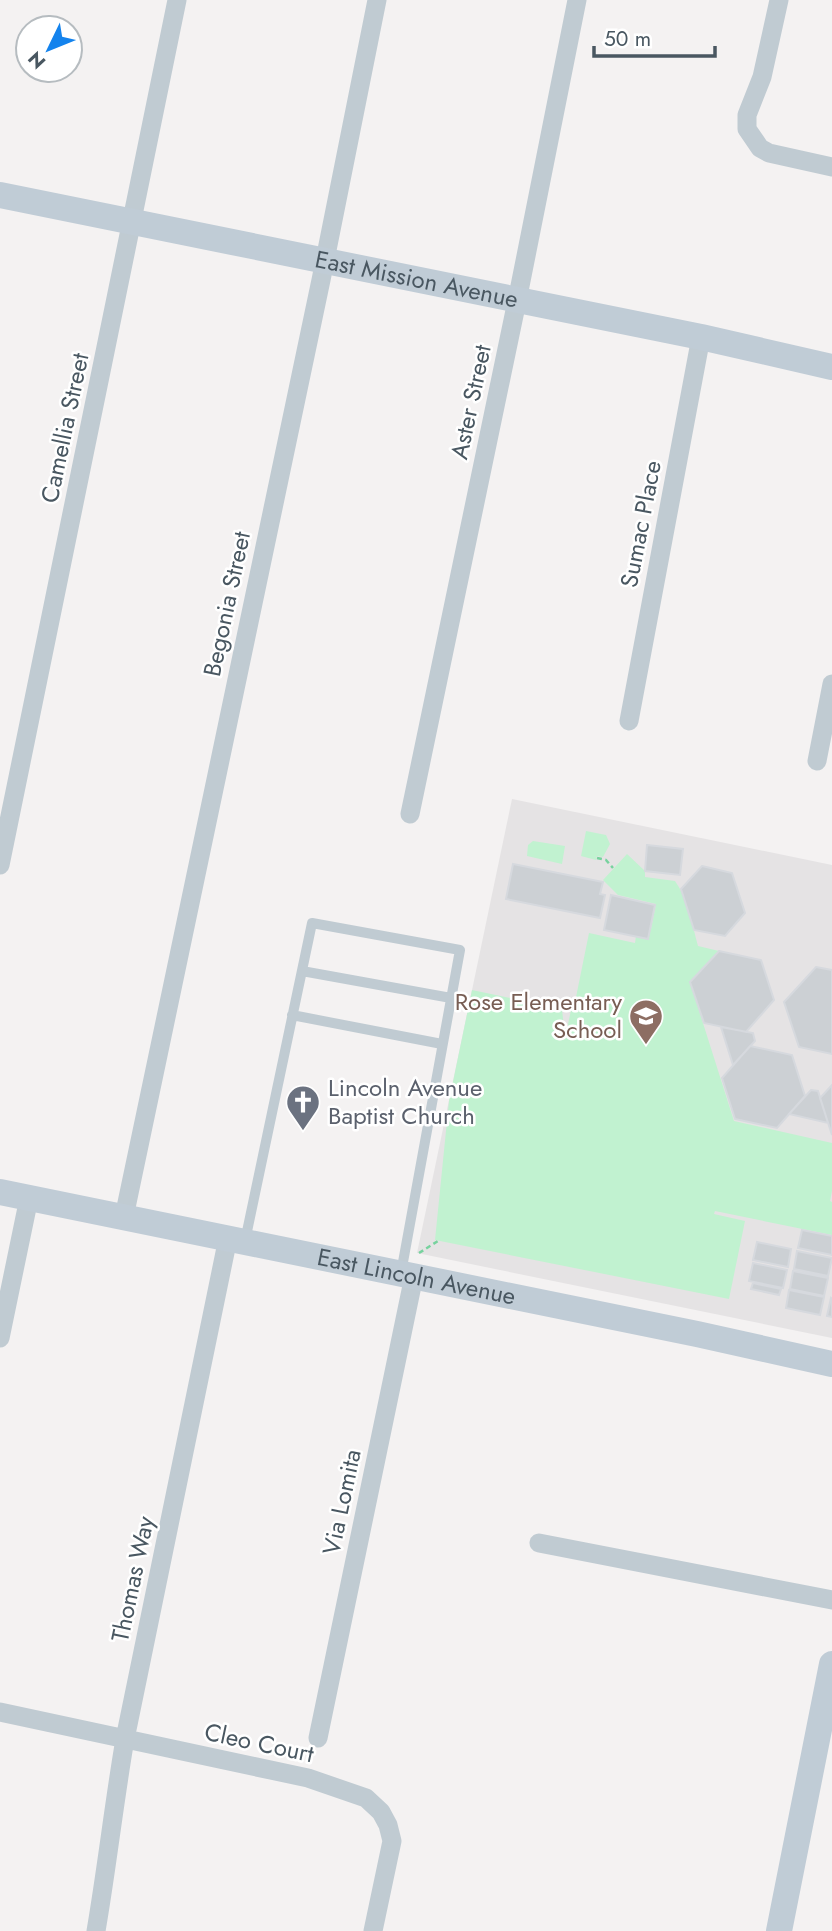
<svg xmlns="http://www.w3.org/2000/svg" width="832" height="1931" viewBox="0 0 832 1931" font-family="Jost,sans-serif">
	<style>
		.education { fill: #e5e3e4 }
		.green { fill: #c1f2d0 }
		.building { fill: #ccd0d4; stroke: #d6d9de; stroke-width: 2 }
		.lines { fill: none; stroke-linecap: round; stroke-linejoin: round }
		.path { stroke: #77d29e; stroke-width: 2.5; stroke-dasharray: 5 3.5; stroke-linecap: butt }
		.lane { stroke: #c0cbd2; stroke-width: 10 }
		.street { stroke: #c0cbd2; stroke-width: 19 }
		.secondary { stroke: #c0ccd6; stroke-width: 26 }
		.labels { text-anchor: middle; stroke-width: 5; stroke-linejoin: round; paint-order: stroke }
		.street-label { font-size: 24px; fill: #495761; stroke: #fff }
		.education-label { font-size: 24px; fill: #785e54; stroke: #fff; text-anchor: end }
		.worship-label { font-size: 24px; fill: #5b616d; stroke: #fff; text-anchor: start }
	</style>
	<rect width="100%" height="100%" fill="#f4f2f2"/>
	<path class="education" d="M 512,799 L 832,865 L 832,1338 L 417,1253 Z"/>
	<path class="green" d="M 586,831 L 606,835 L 610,844 L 603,857 L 597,856 L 596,860 L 581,856 Z
		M 533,841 L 565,846 L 562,864 L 527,856 L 528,845 Z
		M 627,854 L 645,871 L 645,877 L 675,881 C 688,899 692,924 698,946 L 719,951 L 690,982 L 734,1121 L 832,1143 L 832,1191 L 830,1201 L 832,1202 L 832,1235 L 715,1211 L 714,1214 L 745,1221 L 729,1299 L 435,1240 L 449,1101 L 472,990 L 562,1009 L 564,1028 L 567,1029 L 571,1010 L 574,1007 L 589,933 L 635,943 L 636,936 L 651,929 L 656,904 L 618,895 L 603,880 Z"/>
	<path class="building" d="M 647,845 L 683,849 L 680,875 L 645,871 Z
		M 513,864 L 603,882 L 600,894 L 605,895 L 600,918 L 506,899 Z
		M 702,866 L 732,873 L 745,913 L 725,936 L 694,930 L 681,889 Z
		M 611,895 L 655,905 L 648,939 L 604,930 Z
		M 719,951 L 761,960 L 774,1000 L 746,1032 L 704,1023 L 690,982 Z
		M 816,967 L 832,970 L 832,1054 L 799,1047 L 784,1002 Z
		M 721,1027 L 753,1033 L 755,1041 L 733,1065 Z
		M 750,1046 L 792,1055 L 805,1096 L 777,1128 L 735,1119 L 722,1078 Z
		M 832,1085 L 832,1135 L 820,1098 Z
		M 811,1090 L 818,1091 L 828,1123 L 789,1114 Z
		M 802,1230 L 832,1236 L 832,1255 L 798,1248 Z
		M 757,1242 L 791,1249 L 788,1267 L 753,1260 Z
		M 797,1251 L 832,1258 L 828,1276 L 794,1269 Z
		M 753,1263 L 787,1270 L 783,1288 L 749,1281 Z
		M 793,1271 L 828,1278 L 824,1296 L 790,1289 Z
		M 753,1283 L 781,1289 L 779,1295 L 751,1289 Z
		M 789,1290 L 824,1297 L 820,1315 L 786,1308 Z
		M 831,1298 L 832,1299 L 832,1317 L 827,1316 Z"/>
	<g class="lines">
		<path class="path" d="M 597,858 L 606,860 L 613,868
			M 419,1253 L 438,1241"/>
		<path class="lane" d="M 302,971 L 451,998
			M 292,1015 L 442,1044
			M 245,1241 L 312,923 L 460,950 L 401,1273"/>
		<path class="street" d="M 779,0 L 762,77 L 747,115 L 747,129 L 760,148 L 769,153 L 832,167
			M 629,721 L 701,337
			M 817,761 L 832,684
			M 410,814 L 517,301 L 577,0
			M 0,865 L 177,0
			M 124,1217 L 321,280 L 377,0
			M 0,1338 L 29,1198
			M 539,1543 L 832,1600
			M 0,1712 L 308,1778 L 366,1798 L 381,1812 L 388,1825 L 392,1841 L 373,1931
			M 318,1738 L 414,1276
			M 96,1931 C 107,1867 114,1803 125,1739 L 228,1238"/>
		<g class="secondary">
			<path id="s1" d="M 0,195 L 701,337 L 832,367"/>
			<path id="s2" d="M 0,1192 L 697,1334 L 832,1364"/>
			<path d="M 779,1931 L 832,1664"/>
		</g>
	</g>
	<defs>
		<g id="school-pin" transform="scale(1.75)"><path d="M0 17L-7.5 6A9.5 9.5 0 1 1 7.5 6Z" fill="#8d6e63" stroke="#fff"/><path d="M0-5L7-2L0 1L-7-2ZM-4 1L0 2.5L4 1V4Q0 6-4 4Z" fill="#fff"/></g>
		<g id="church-pin" transform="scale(1.75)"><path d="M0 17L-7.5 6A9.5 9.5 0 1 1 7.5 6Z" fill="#6b7280" stroke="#fff"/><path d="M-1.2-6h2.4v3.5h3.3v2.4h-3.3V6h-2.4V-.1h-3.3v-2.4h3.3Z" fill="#fff"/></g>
	</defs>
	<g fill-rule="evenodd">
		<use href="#school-pin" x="646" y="1016"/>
		<use href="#church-pin" x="303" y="1102"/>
	</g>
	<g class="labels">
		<g class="street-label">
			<text dy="8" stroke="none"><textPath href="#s1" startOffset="425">East Mission Avenue</textPath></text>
			<text transform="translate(471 402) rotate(-78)" y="8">Aster Street</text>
			<text transform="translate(65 428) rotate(-78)" y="8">Camellia Street</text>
			<text transform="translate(641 524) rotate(-79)" y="8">Sumac Place</text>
			<text transform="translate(227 604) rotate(-78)" y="8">Begonia Street</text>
			<text dy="8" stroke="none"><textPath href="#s2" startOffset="425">East Lincoln Avenue</textPath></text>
			<text transform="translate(342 1502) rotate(-78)" y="8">Via Lomita</text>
			<text transform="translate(133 1579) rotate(-78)" y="8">Thomas Way</text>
			<text transform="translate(259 1743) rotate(12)" y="8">Cleo Court</text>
		</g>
		<g class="education-label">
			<text x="622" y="1010">Rose Elementary<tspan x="622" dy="28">School</tspan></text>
		</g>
		<g class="worship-label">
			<text x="328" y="1096">Lincoln Avenue<tspan x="328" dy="28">Baptist Church</tspan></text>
		</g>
	</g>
	<g transform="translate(49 49) rotate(227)"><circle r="33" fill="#ffffff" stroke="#b6bcc0" stroke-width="2"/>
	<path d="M0-5L12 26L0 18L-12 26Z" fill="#1483ed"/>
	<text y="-10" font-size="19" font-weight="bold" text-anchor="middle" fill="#495761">N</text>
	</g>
	<path d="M594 46v10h121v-10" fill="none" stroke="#495761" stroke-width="3.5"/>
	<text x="604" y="46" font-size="21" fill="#495761" stroke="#ffffff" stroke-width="5" paint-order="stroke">50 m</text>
</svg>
